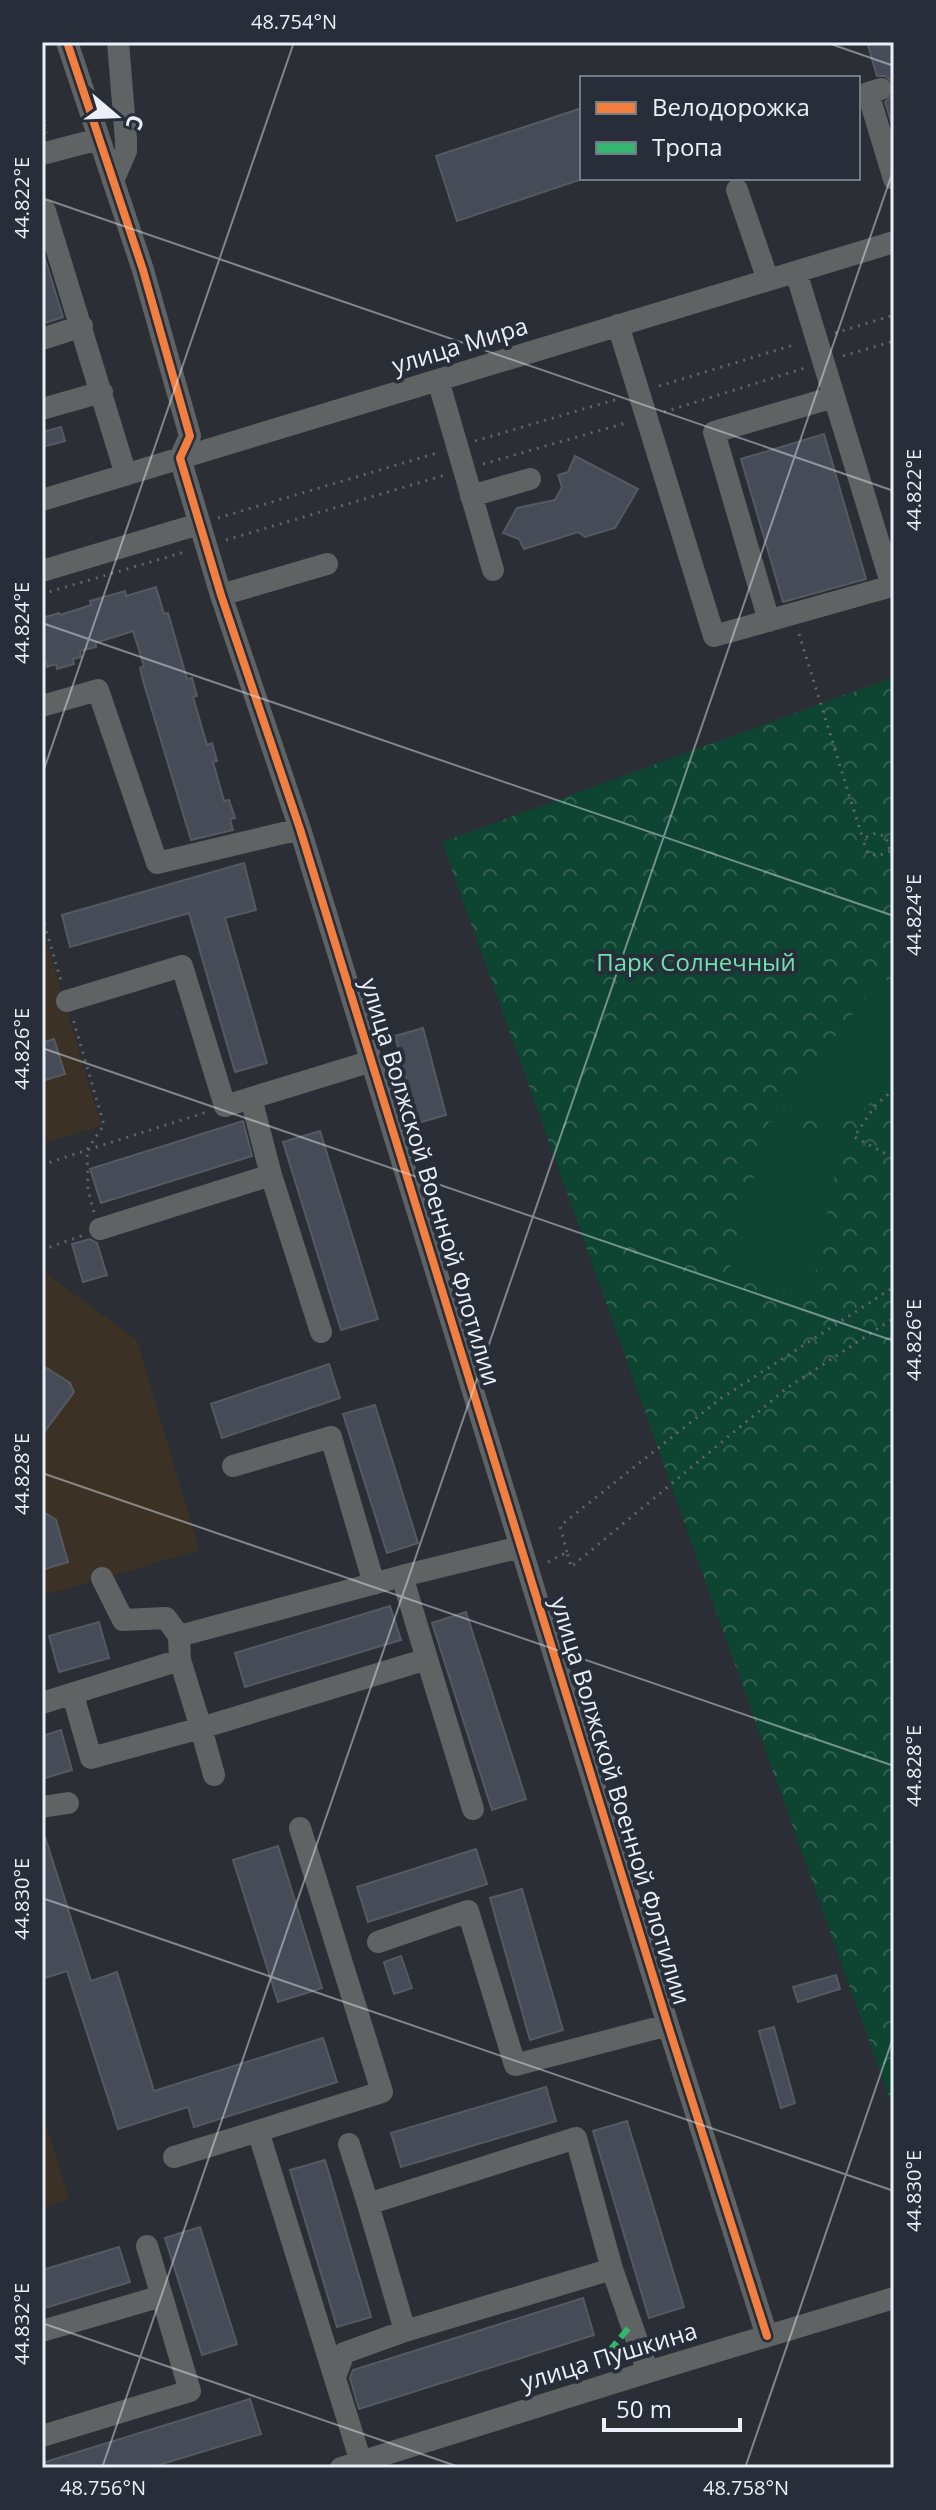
<svg xmlns="http://www.w3.org/2000/svg" width="936" height="2510" viewBox="0 0 936 2510" font-family="'Open Sans',sans-serif">
	<style>
		.education { fill: #3b3225 }
		.park { fill: url(#park-crowns) }
		.garden { fill: #0d4432 }
		.building { fill: #454b57; stroke: #56595f; stroke-width: 2 }
		.lines { fill: none; stroke-linecap: round; stroke-linejoin: round }
		.path { stroke: #626466; stroke-width: 3; stroke-dasharray: 2 6; stroke-linecap: butt }
		.minor { stroke: #606364; stroke-width: 22 }
		.quiet { stroke: #33b770; stroke-width: 6; stroke-dasharray: 12 6; stroke-linecap: butt }
		.cycleway-casing { stroke: #272d39; stroke-width: 13 }
		.cycleway { stroke: #f27e40; stroke-width: 8 }
		.ticks { fill: none; stroke: #ebeff7; stroke-width: 2; stroke-opacity: 0.45 }
		.labels { text-anchor: middle; stroke-width: 8; stroke-linejoin: round; paint-order: stroke }
		.street-label { font-size: 24px; fill: #ebeff7; stroke: #272d39 }
		.park-label { font-size: 24px; fill: #70e0b0; stroke: #272d39 }
		.neatline { fill: none; stroke: #ebeff7; stroke-width: 3 }
		.ticks-label { font-size: 20px; text-anchor: middle; fill: #ebeff7 }
	</style>
	<defs>
		<pattern id="park-crowns" width="20" height="18" patternUnits="userSpaceOnUse" patternTransform="scale(2)"><rect width="20" height="18" fill="#0d4432"/><path d="M2 6a3 3 0 1 1 6 0M12 15a3 3 0 1 1 6 0" fill="none" stroke="#305f50"/></pattern>
	</defs>
	<rect width="100%" height="100%" fill="#2b2e35"/>
	<path class="education" d="M 42,927 L 101,1126 L 42,1143 Z
		M 45,1273 L 137,1340 L 199,1550 L 42,1596 L 42,1274 Z
		M 42,2111 L 69,2199 L 42,2208 Z"/>
	<path class="park" d="M 894,677 L 894,2111 L 442,842 Z"/>
	<path class="garden" d="M 883,975 L 894,990 L 894,1083 L 850,1121 L 779,1108 Z
		M 769,1121 L 842,1139 L 811,1295 L 727,1276 Z"/>
	<path class="building" d="M 867,42 L 894,42 L 894,84 L 885,76 L 877,76 Z
		M 894,94 L 894,121 L 891,121 L 885,102 Z
		M 582,108 L 582,179 L 457,221 L 436,156 Z
		M 42,249 L 63,317 L 42,324 Z
		M 61,427 L 65,441 L 42,447 L 42,432 Z
		M 824,434 L 866,579 L 783,602 L 741,459 Z
		M 575,456 L 638,489 L 615,528 L 585,537 L 578,532 L 524,549 L 519,539 L 503,533 L 517,508 L 555,500 L 562,487 L 558,475 L 568,472 Z
		M 156,587 L 164,614 L 168,613 L 187,679 L 192,678 L 197,696 L 193,697 L 207,745 L 212,743 L 217,761 L 213,762 L 224,801 L 229,800 L 235,818 L 230,819 L 233,830 L 191,840 L 144,684 L 140,668 L 144,666 L 133,631 L 95,643 L 96,647 L 80,651 L 81,657 L 73,659 L 74,664 L 57,669 L 56,664 L 47,667 L 46,662 L 42,663 L 42,618 L 59,613 L 60,615 L 91,605 L 90,601 L 125,591 L 126,596 Z
		M 244,863 L 256,910 L 225,918 L 267,1063 L 235,1072 L 189,913 L 70,947 L 62,915 Z
		M 423,1028 L 446,1115 L 418,1123 L 395,1036 Z
		M 54,1039 L 65,1074 L 42,1081 L 42,1043 Z
		M 243,1121 L 252,1156 L 101,1203 L 90,1169 Z
		M 320,1131 L 378,1319 L 341,1330 L 283,1142 Z
		M 90,1239 L 97,1243 L 107,1275 L 83,1282 L 72,1244 Z
		M 329,1364 L 340,1398 L 222,1438 L 211,1404 Z
		M 42,1365 L 70,1383 L 74,1392 L 42,1435 Z
		M 375,1405 L 418,1543 L 387,1553 L 343,1414 Z
		M 42,1511 L 56,1520 L 68,1562 L 42,1570 Z
		M 390,1606 L 401,1640 L 245,1687 L 235,1653 Z
		M 466,1612 L 526,1799 L 492,1810 L 432,1623 Z
		M 99,1622 L 109,1658 L 59,1672 L 49,1636 Z
		M 61,1730 L 72,1770 L 42,1779 L 42,1736 Z
		M 42,1837 L 45,1837 L 91,1981 L 117,1972 L 154,2091 L 323,2038 L 337,2082 L 194,2127 L 188,2107 L 118,2129 L 67,1971 L 42,1979 Z
		M 278,1846 L 322,1988 L 278,2002 L 233,1860 Z
		M 476,1849 L 487,1884 L 368,1922 L 357,1887 Z
		M 522,1889 L 563,2030 L 530,2040 L 490,1898 Z
		M 401,1956 L 412,1988 L 394,1994 L 384,1962 Z
		M 836,1975 L 840,1989 L 798,2002 L 793,1987 Z
		M 774,2027 L 795,2103 L 781,2108 L 759,2031 Z
		M 546,2087 L 556,2121 L 401,2167 L 391,2133 Z
		M 627,2121 L 684,2307 L 649,2318 L 593,2131 Z
		M 325,2160 L 371,2317 L 337,2327 L 290,2170 Z
		M 200,2227 L 237,2344 L 202,2355 L 165,2238 Z
		M 119,2247 L 130,2282 L 42,2309 L 42,2270 Z
		M 583,2298 L 594,2335 L 359,2409 L 350,2378 L 353,2370 Z
		M 250,2399 L 261,2434 L 149,2468 L 42,2468 L 42,2463 Z"/>
	<g class="lines">
		<path class="path" d="M 42,117 L 47,133
			M 835,333 L 894,315
			M 843,356 L 894,341
			M 659,386 L 797,344
			M 664,412 L 805,368
			M 475,441 L 621,398
			M 483,464 L 626,423
			M 218,518 L 437,453
			M 226,540 L 445,475
			M 42,594 L 188,551
			M 799,634 L 861,833 L 866,840
			M 890,851 L 878,856 L 868,853 L 864,843 L 867,837 L 876,833 L 886,837 L 894,864
			M 42,916 L 61,981
			M 894,1089 L 875,1106 L 854,1137 L 894,1158
			M 42,1165 L 87,1150 L 104,1125 L 73,1019
			M 94,1212 L 88,1190 L 87,1150 L 207,1112
			M 42,1250 L 84,1235
			M 567,1552 L 560,1526 L 720,1399 L 894,1287
			M 548,1562 L 567,1552 L 571,1567 L 787,1388 L 894,1318"/>
		<path class="minor" d="M 67,42 L 143,270 L 190,436 L 180,458 L 221,595 L 300,829 L 668,2025 L 767,2336
			M 881,89 L 868,93 L 894,179
			M 42,154 L 99,139
			M 113,181 L 126,151 L 126,140 L 118,42
			M 737,190 L 768,280
			M 45,211 L 126,475
			M 618,325 L 714,636 L 892,586 L 796,272
			M 42,339 L 82,326
			M 438,380 L 493,570
			M 42,409 L 102,392
			M 471,496 L 530,479
			M 42,500 L 894,242
			M 42,571 L 199,524
			M 221,595 L 327,564
			M 769,621 L 714,432 L 834,397
			M 42,706 L 98,690 L 157,863 L 300,829
			M 67,1001 L 182,966 L 225,1106 L 372,1061
			M 251,1098 L 271,1175 L 321,1332
			M 100,1229 L 271,1175
			M 233,1466 L 331,1437 L 374,1584
			M 402,1576 L 427,1659
			M 102,1578 L 123,1620 L 166,1618 L 179,1636
			M 73,1695 L 91,1758 L 201,1728 L 214,1775
			M 42,1703 L 180,1660
			M 42,1807 L 68,1803
			M 473,1809 L 427,1659 L 201,1728 L 180,1660 L 179,1636 L 402,1576 L 521,1547
			M 378,1942 L 468,1911 L 515,2065 L 668,2025
			M 258,2131 L 382,2092 L 300,1828
			M 349,2144 L 368,2204
			M 174,2157 L 258,2131 L 361,2462
			M 612,2269 L 405,2331 L 368,2204 L 576,2138 L 612,2269 L 648,2372
			M 42,2331 L 162,2296
			M 335,2377 L 344,2353 L 405,2331
			M 42,2436 L 190,2391 L 147,2246
			M 341,2468 L 648,2372 L 894,2298"/>
		<path class="quiet" d="M 545,2385 L 612,2348 L 631,2325"/>
		<g class="cycleway-casing">
			<path id="cycleway" d="M 67,42 L 143,270 L 190,436 L 180,458 L 221,595 L 300,829 L 668,2025 L 767,2336"/>
		</g>
		<use href="#cycleway" class="cycleway"/>
	</g>
	<path class="ticks" d="M 825,42 L 894,66M 42,198 L 894,491M 42,623 L 894,916M 42,775 L 294,42M 42,1048 L 894,1341M 42,1473 L 894,1766M 42,1898 L 894,2191M 42,2323 L 462,2468M 102,2468 L 894,168M 745,2468 L 894,2035"/>
	<g class="labels">
		<g class="street-label">
			<text transform="translate(460 346) rotate(-17)" y="8">улица Мира</text>
			<text transform="translate(430 1182) rotate(73)" y="8">улица Волжской Военной Флотилии</text>
			<text transform="translate(620 1801) rotate(73)" y="8">улица Волжской Военной Флотилии</text>
			<text transform="translate(609 2357) rotate(-17)" y="8">улица Пушкина</text>
		</g>
		<g class="park-label">
			<text x="696" y="971">Парк Солнечный</text>
		</g>
	</g>
	<rect width="936" height="2510" fill="none" stroke="#272d39" stroke-width="88"/>
	<rect x="580" y="76" width="280" height="104" fill="#272d39" stroke="#757b85" stroke-width="2"/>
	<rect x="596" y="102" width="40" height="12" fill="#f27e40" stroke="#757b85" stroke-width="2"/>
	<text x="652" y="116" font-size="24" fill="#ebeff7">Велодорожка</text>
	<rect x="596" y="142" width="40" height="12" fill="#33b770" stroke="#757b85" stroke-width="2"/>
	<text x="652" y="156" font-size="24" fill="#ebeff7">Тропа</text>
	<g transform="translate(116 116) rotate(109)" stroke="#272d39" stroke-width="6" paint-order="stroke">
	<path d="M0-6L14 30L0 20L-14 30Z" fill="#ebeff7"/>
	<text y="-12" font-size="22" font-weight="bold" text-anchor="middle" fill="#ebeff7">С</text>
	</g>
	<path d="M604 2418v12h136v-12" fill="none" stroke="#ebeff7" stroke-width="4"/>
	<text x="616" y="2418" font-size="24" fill="#ebeff7" stroke="#272d39" stroke-width="6" paint-order="stroke">50 m</text>
	<rect x="44" y="44" width="848" height="2422" class="neatline"/>
	<g class="ticks-label">
		<text x="294" y="29">48.754°N</text>
		<text transform="translate(22 198) rotate(-90)" y="7">44.822°E</text>
		<text transform="translate(914 490) rotate(-90)" y="7">44.822°E</text>
		<text transform="translate(22 623) rotate(-90)" y="7">44.824°E</text>
		<text transform="translate(914 915) rotate(-90)" y="7">44.824°E</text>
		<text transform="translate(22 1049) rotate(-90)" y="7">44.826°E</text>
		<text transform="translate(914 1340) rotate(-90)" y="7">44.826°E</text>
		<text transform="translate(22 1474) rotate(-90)" y="7">44.828°E</text>
		<text transform="translate(914 1766) rotate(-90)" y="7">44.828°E</text>
		<text transform="translate(22 1899) rotate(-90)" y="7">44.830°E</text>
		<text transform="translate(914 2191) rotate(-90)" y="7">44.830°E</text>
		<text transform="translate(22 2324) rotate(-90)" y="7">44.832°E</text>
		<text x="103" y="2495">48.756°N</text>
		<text x="746" y="2495">48.758°N</text>
	</g>
</svg>
